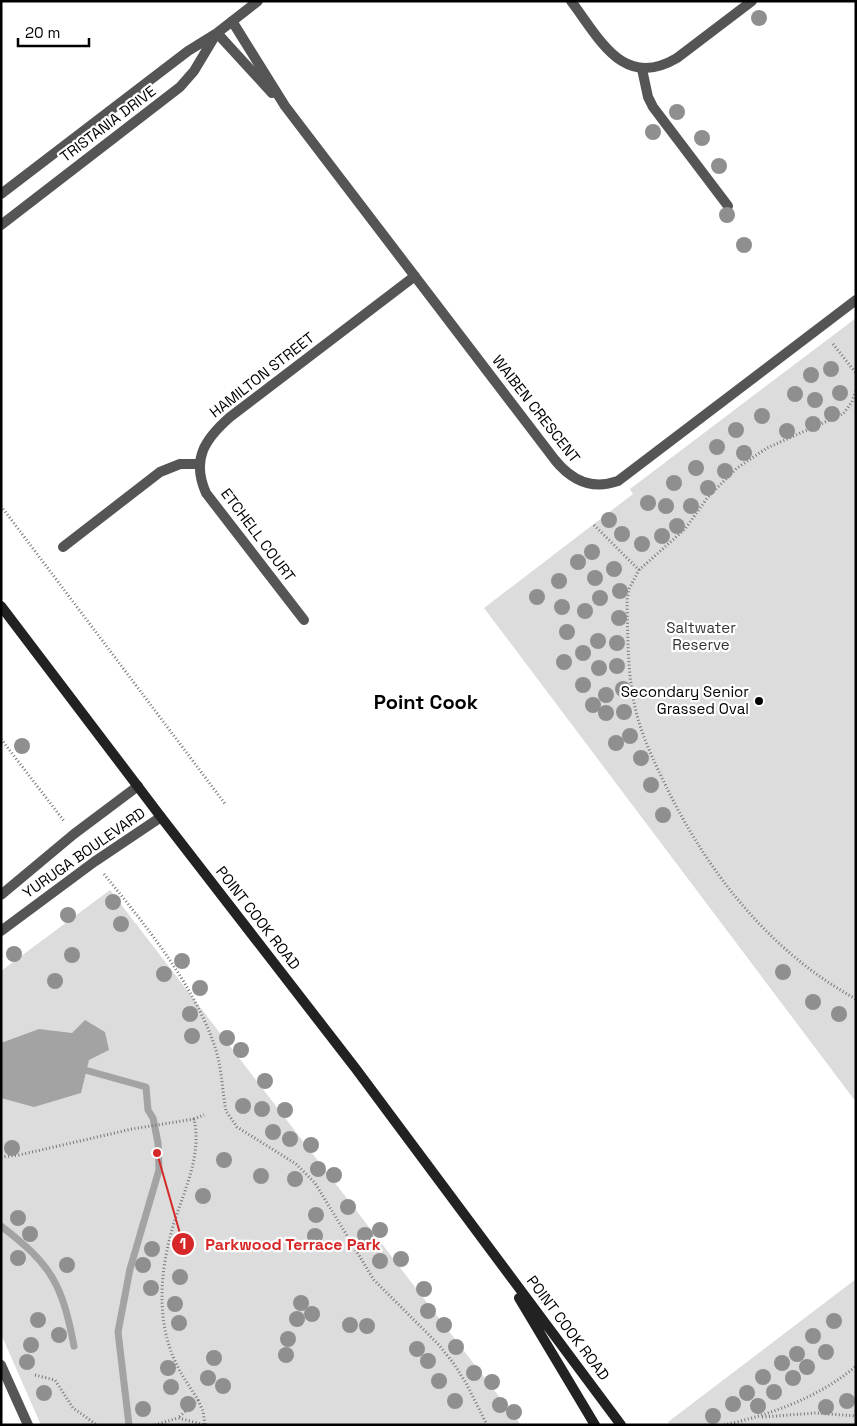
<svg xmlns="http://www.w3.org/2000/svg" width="857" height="1426" viewBox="0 0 857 1426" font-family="'Space Grotesk',sans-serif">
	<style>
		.green { fill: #dcdcdc }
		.water { fill: #a3a3a3 }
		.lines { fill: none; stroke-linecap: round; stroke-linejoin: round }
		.stream { stroke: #a3a3a3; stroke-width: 7 }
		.path { stroke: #777; stroke-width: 3; stroke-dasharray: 1 2.5; stroke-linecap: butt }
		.service { stroke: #555; stroke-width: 10 }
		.minor { stroke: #555; stroke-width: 10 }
		.tertiary { stroke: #555; stroke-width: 10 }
		.secondary { stroke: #222; stroke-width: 10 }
		.tree { fill: #8f8f8f }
		.poi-dot { fill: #000; stroke: #fff; stroke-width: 2 }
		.labels { text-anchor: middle; stroke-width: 4.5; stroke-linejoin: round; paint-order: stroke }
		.street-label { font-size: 15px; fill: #000; stroke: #fff }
		.park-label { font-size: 15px; fill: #333; stroke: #fff }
		.poi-label { font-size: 15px; fill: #000; stroke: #fff; text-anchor: end }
		.district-label { font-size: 20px; font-weight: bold; fill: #000; stroke: #fff }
		.leader { fill: none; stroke: #d62828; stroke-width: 2 }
		.callout-dot { fill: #d62828; stroke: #fff; stroke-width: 2 }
		.mark-label { font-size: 15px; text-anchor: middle; font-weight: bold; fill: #fff }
		.callout-label { font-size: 16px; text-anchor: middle; font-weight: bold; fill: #d62828; stroke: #fff; stroke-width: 4.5; stroke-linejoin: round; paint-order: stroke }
	</style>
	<rect width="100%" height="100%" fill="#fff"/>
	<path class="green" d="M 856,318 L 856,1102 L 484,608 L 633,494 L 630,489 Z
		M 110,890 L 521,1425 L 41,1425 L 1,1334 L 1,971 Z
		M 856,1279 L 856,1425 L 670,1425 L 668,1422 Z"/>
	<path class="water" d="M 85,1020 L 105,1032 L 109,1050 L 89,1060 L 81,1093 L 34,1107 L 1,1098 L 1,1043 L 39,1029 L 72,1033 Z"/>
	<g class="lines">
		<path class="stream" d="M 85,1070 L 146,1087 L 148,1110 L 153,1118 L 158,1143 L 159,1170 L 130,1269 L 118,1332 L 129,1425
			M 1,1226 C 52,1265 62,1284 74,1346"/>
		<path class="path" d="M 833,344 L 856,373
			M 1,506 L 226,805
			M 594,525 L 639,570 L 629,589 L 627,600 C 628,634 627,668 634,702 C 639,729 651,755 663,780 C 705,869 768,951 856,999
			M 639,570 L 685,529 L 708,497 L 737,468 L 767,448 L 843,414 L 852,402 L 856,390
			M 1,739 L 64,821
			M 104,874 C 146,926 193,983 215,1047 C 222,1068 222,1090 226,1111 L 237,1127 L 296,1164 L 315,1183 L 374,1280 L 439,1345 L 454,1364 L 466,1383 L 487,1425
			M 1,1157 L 19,1155 L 132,1129 L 194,1119
			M 35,1375 L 55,1380 L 73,1408 L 97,1425
			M 198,1400 L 203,1411 L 205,1425 L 178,1418 L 198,1400 C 190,1387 181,1375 175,1361 C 153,1313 162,1255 179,1208 C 189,1180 201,1149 194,1119 L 204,1115
			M 762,1417 L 816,1413 L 856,1416
			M 155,1425 L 178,1418
			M 724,1425 C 770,1415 820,1397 856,1366"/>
		<path class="service" d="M 642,69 L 648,97 L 653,107 L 728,206
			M 63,547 L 160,472 L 180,464 L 199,464"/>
		<path class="minor" d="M 571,1 C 600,39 623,90 677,58 L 752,1
			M 232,21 L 285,106 L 555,460 C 572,481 592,490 618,481 L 856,300
			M 217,33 L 272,93
			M 1,194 L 188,51 L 217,33 L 258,1
			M 1,225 L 180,87 L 194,71 L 215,36
			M 304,620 L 206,493 C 191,459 205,439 230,417 L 415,276
			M 1,1365 L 28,1425"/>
		<path class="tertiary" d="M 1,895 L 74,834 L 138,786
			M 1,931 L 94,862 L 161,817"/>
		<path class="secondary" d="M 1,606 L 161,817 L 356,1069 L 621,1425
			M 519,1298 L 595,1425"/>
	</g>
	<g class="tree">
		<circle cx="759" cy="18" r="8"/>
		<circle cx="677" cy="112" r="8"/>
		<circle cx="653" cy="132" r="8"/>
		<circle cx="702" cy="138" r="8"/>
		<circle cx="719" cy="166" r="8"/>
		<circle cx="727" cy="215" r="8"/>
		<circle cx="744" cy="245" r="8"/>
		<circle cx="831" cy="369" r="8"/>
		<circle cx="811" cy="375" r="8"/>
		<circle cx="840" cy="393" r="8"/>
		<circle cx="795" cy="394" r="8"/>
		<circle cx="815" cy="400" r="8"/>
		<circle cx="832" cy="414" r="8"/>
		<circle cx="762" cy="416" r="8"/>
		<circle cx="813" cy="424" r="8"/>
		<circle cx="736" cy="430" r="8"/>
		<circle cx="787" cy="431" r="8"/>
		<circle cx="717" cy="447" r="8"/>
		<circle cx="744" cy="453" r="8"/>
		<circle cx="696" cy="468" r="8"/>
		<circle cx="725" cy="471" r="8"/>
		<circle cx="674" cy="483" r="8"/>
		<circle cx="708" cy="488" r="8"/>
		<circle cx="648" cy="503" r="8"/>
		<circle cx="666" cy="506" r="8"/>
		<circle cx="691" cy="506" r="8"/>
		<circle cx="609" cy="520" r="8"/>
		<circle cx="677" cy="526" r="8"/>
		<circle cx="622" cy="534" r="8"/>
		<circle cx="662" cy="536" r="8"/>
		<circle cx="642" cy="544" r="8"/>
		<circle cx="592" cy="552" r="8"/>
		<circle cx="578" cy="562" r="8"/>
		<circle cx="614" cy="569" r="8"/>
		<circle cx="595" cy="578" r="8"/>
		<circle cx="559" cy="581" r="8"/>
		<circle cx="620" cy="591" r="8"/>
		<circle cx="537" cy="597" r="8"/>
		<circle cx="600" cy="598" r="8"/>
		<circle cx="562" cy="607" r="8"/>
		<circle cx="585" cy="611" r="8"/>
		<circle cx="619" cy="618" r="8"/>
		<circle cx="567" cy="632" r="8"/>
		<circle cx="598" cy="641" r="8"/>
		<circle cx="617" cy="643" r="8"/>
		<circle cx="583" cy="653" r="8"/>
		<circle cx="564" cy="662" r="8"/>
		<circle cx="617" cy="666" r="8"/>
		<circle cx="599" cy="668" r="8"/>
		<circle cx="583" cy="685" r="8"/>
		<circle cx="623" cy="689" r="8"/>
		<circle cx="606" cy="695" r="8"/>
		<circle cx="593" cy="705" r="8"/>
		<circle cx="624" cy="712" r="8"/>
		<circle cx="606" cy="713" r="8"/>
		<circle cx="630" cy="736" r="8"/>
		<circle cx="616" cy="743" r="8"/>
		<circle cx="22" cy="746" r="8"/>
		<circle cx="641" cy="758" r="8"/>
		<circle cx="651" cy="785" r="8"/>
		<circle cx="663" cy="815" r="8"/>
		<circle cx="113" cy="902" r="8"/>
		<circle cx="68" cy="915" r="8"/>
		<circle cx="121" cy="924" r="8"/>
		<circle cx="14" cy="954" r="8"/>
		<circle cx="72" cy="955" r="8"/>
		<circle cx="182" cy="961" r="8"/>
		<circle cx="783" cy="972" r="8"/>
		<circle cx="164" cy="974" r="8"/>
		<circle cx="55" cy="981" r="8"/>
		<circle cx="200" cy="988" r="8"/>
		<circle cx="813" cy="1002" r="8"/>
		<circle cx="190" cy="1014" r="8"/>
		<circle cx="839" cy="1014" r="8"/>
		<circle cx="192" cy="1036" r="8"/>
		<circle cx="227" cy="1038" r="8"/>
		<circle cx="241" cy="1050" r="8"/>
		<circle cx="265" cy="1081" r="8"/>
		<circle cx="243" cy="1106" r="8"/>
		<circle cx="262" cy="1109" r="8"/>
		<circle cx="285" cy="1110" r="8"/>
		<circle cx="273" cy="1132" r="8"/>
		<circle cx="290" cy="1139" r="8"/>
		<circle cx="311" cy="1145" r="8"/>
		<circle cx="12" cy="1148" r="8"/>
		<circle cx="224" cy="1160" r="8"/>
		<circle cx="318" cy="1169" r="8"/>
		<circle cx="334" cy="1175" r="8"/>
		<circle cx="261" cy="1176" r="8"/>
		<circle cx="295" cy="1179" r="8"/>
		<circle cx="203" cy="1196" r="8"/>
		<circle cx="348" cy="1207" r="8"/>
		<circle cx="316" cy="1215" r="8"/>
		<circle cx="18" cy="1218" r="8"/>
		<circle cx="380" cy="1230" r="8"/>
		<circle cx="30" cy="1234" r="8"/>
		<circle cx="365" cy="1235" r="8"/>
		<circle cx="315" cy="1236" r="8"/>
		<circle cx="152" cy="1249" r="8"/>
		<circle cx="18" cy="1258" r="8"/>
		<circle cx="401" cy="1259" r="8"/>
		<circle cx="380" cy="1261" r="8"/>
		<circle cx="67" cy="1265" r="8"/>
		<circle cx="143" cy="1265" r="8"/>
		<circle cx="180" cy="1277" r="8"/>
		<circle cx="151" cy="1288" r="8"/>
		<circle cx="424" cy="1289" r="8"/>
		<circle cx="301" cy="1303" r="8"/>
		<circle cx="175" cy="1304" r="8"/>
		<circle cx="428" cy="1311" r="8"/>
		<circle cx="312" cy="1314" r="8"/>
		<circle cx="297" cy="1319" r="8"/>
		<circle cx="38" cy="1320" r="8"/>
		<circle cx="834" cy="1321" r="8"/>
		<circle cx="179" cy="1323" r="8"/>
		<circle cx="350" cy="1325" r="8"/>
		<circle cx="444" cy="1325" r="8"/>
		<circle cx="367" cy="1326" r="8"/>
		<circle cx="59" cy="1335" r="8"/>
		<circle cx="813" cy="1336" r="8"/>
		<circle cx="288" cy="1339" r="8"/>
		<circle cx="31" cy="1345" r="8"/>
		<circle cx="456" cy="1347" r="8"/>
		<circle cx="417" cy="1349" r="8"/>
		<circle cx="826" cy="1352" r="8"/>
		<circle cx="797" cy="1354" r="8"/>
		<circle cx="286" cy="1355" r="8"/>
		<circle cx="214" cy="1358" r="8"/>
		<circle cx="428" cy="1361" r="8"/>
		<circle cx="27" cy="1362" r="8"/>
		<circle cx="782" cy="1363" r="8"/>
		<circle cx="807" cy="1367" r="8"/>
		<circle cx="168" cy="1368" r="8"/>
		<circle cx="474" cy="1373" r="8"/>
		<circle cx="763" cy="1377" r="8"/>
		<circle cx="208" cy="1378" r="8"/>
		<circle cx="793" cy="1378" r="8"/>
		<circle cx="439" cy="1381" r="8"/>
		<circle cx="492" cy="1382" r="8"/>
		<circle cx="223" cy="1386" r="8"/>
		<circle cx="171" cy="1387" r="8"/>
		<circle cx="774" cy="1392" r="8"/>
		<circle cx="44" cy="1393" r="8"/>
		<circle cx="747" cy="1393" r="8"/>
		<circle cx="455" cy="1401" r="8"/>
		<circle cx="847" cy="1401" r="8"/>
		<circle cx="188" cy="1404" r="8"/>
		<circle cx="733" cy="1404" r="8"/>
		<circle cx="500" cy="1405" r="8"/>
		<circle cx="758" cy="1406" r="8"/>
		<circle cx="826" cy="1407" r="8"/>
		<circle cx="143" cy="1409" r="8"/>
		<circle cx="514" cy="1412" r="8"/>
		<circle cx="713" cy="1416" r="8"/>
	</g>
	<circle class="poi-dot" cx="759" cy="701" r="5"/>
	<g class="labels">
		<g class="street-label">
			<text transform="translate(108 124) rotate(-37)" y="5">TRISTANIA DRIVE</text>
			<text transform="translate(262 375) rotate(-38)" y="5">HAMILTON STREET</text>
			<text transform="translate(536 409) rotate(52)" y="5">WAIBEN CRESCENT</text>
			<text transform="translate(258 535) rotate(53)" y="5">ETCHELL COURT</text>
			<text transform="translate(84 853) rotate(-35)" y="5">YURUGA BOULEVARD</text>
			<text transform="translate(258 918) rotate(52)" y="5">POINT COOK ROAD</text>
			<text transform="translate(568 1328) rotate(53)" y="5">POINT COOK ROAD</text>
		</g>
		<g class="park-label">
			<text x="701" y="633">Saltwater<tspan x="701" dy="17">Reserve</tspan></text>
		</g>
		<g class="poi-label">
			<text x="749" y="697">Secondary Senior<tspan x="749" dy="17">Grassed Oval</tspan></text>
		</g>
		<g class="district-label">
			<text x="426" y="709">Point Cook</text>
		</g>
	</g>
	<path class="leader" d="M157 1153L183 1244"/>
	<g class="callout-dot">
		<circle cx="157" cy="1153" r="5"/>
		<circle cx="183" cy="1244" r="12"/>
	</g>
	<g class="mark-label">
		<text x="183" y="1249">1</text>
	</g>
	<g class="callout-label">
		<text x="293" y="1250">Parkwood Terrace Park</text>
	</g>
	<rect width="857" height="1426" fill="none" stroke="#000000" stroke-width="5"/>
	<path d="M18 38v8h71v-8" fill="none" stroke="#000000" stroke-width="2.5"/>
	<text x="25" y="38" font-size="15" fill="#000000" stroke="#ffffff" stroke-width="4" paint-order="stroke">20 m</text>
</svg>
